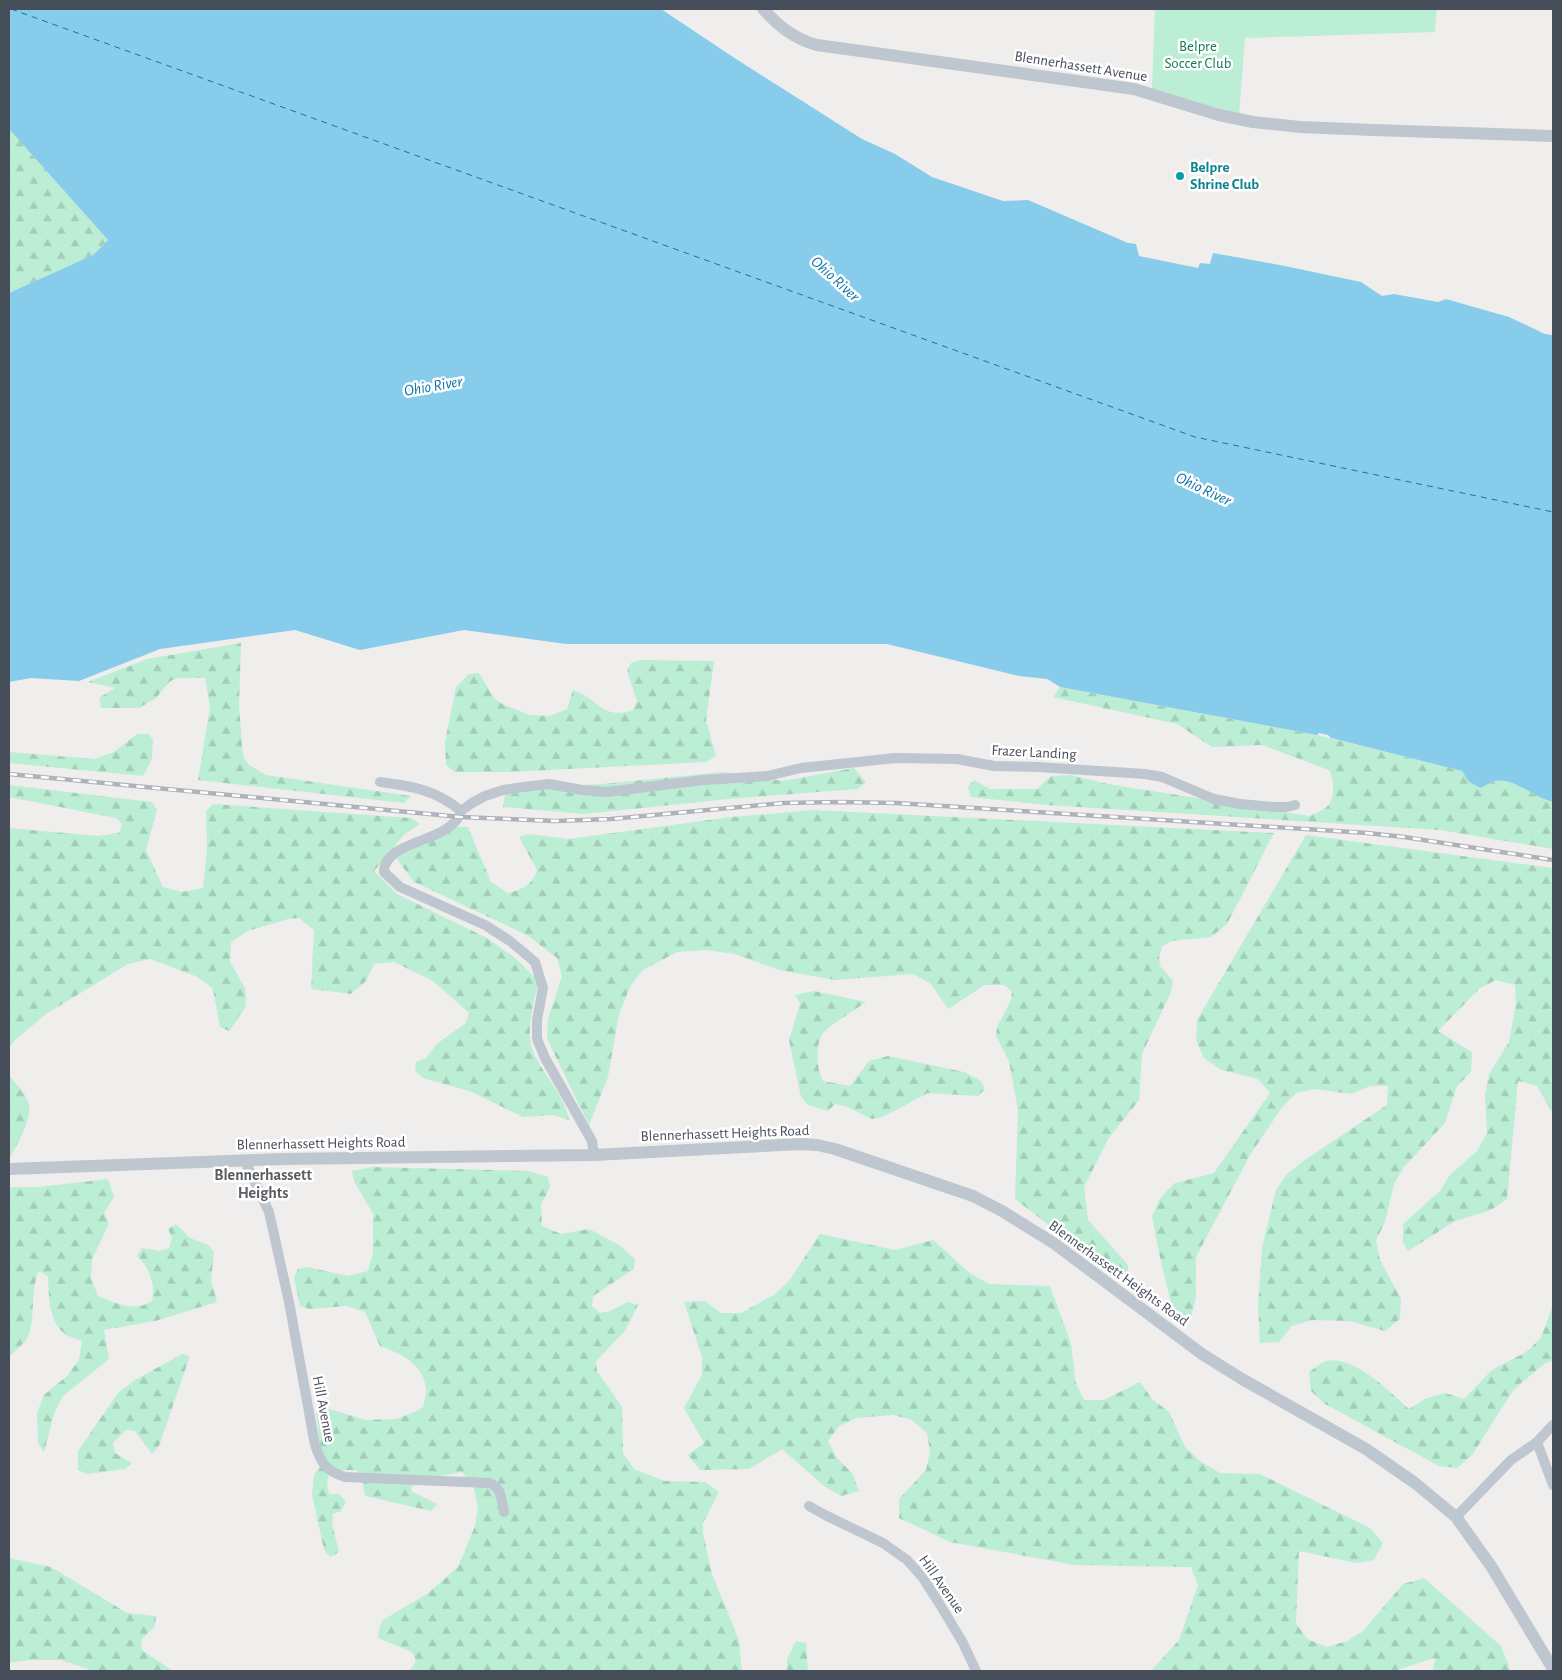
<svg xmlns="http://www.w3.org/2000/svg" width="1562" height="1680" viewBox="0 0 1562 1680" font-family="'Alegreya Sans',sans-serif">
	<style>
		.green { fill: #bbeed4 }
		.forest { fill: url(#forest-firs) }
		.water { fill: #88cceb }
		.lines { fill: none; stroke-linecap: round; stroke-linejoin: round }
		.ferry { stroke: #0d76a6; stroke-width: 1; stroke-dasharray: 6 5; stroke-linecap: butt }
		.minor { stroke: #bec6cf; stroke-width: 10 }
		.tertiary { stroke: #bec6cf; stroke-width: 12 }
		.rail-casing { stroke: #afb2b8; stroke-width: 4.5 }
		.rail { stroke: #fff; stroke-width: 2.5; stroke-dasharray: 8; stroke-linecap: butt }
		.culture-dot { fill: #0f9aa8; stroke: #fff; stroke-width: 2 }
		.labels { text-anchor: middle; stroke-width: 5; stroke-linejoin: round; paint-order: stroke }
		.park-label { font-size: 15px; fill: #177b53; stroke: #fff }
		.street-label { font-size: 15px; fill: #464e5a; stroke: #fff }
		.culture-label { font-size: 15px; font-weight: bold; fill: #0d838f; stroke: #fff; text-anchor: start }
		.water-label { font-size: 16px; font-style: italic; fill: #0d76a6; stroke: #fff }
		.neighbourhood-label { font-size: 16px; font-weight: bold; fill: #5a5d62; stroke: #fff }
	</style>
	<defs>
		<pattern id="forest-firs" width="22" height="20" patternUnits="userSpaceOnUse" patternTransform="scale(1.25)"><rect width="22" height="20" fill="#bbeed4"/><path d="M5 1l3.5 6h-7zM16 11l3.5 6h-7z" fill="#a2ceb8"/></pattern>
	</defs>
	<rect width="100%" height="100%" fill="#f0eded"/>
	<path class="green" d="M 1155,9 L 1437,9 L 1435,32 L 1245,38 L 1239,115 L 1152,89 Z"/>
	<path class="forest" d="M 9,129 L 108,240 L 93,255 L 9,293 Z
		M 241,643 L 239,707 L 243,756 L 249,765 L 266,775 L 411,796 L 404,803 L 198,780 L 210,707 L 205,678 L 177,678 L 169,682 L 156,698 L 139,708 L 101,708 L 99,698 L 115,688 L 88,682 L 147,659 Z
		M 641,660 L 714,661 L 706,720 L 716,756 L 706,762 L 506,772 L 455,772 L 446,765 L 445,742 L 456,687 L 469,674 L 479,673 L 494,698 L 502,704 L 530,715 L 550,716 L 567,709 L 573,690 C 598,697 601,721 633,710 L 637,701 L 627,671 L 631,663 Z
		M 1060,687 L 1317,735 L 1462,771 L 1469,782 L 1481,788 C 1485,786 1490,782 1495,781 C 1513,777 1535,798 1553,802 L 1553,849 L 1440,830 L 1047,805 L 971,797 L 968,787 L 974,780 L 990,789 L 1037,789 L 1051,776 L 1071,775 L 1108,784 L 1309,816 C 1314,814 1320,812 1324,809 C 1336,802 1334,782 1330,771 L 1321,767 L 1262,745 L 1212,747 L 1177,724 L 1053,697 Z
		M 137,734 L 148,734 L 153,739 L 152,759 L 143,776 L 9,763 L 9,752 L 94,759 L 114,752 Z
		M 854,768 L 866,782 L 858,789 L 738,798 L 584,814 L 503,807 L 506,788 L 603,784 L 723,772 L 783,781 Z
		M 9,785 L 152,802 L 157,810 L 146,850 L 163,887 L 182,892 L 203,888 L 207,849 L 206,811 L 213,804 L 411,818 L 420,824 L 405,834 L 374,871 L 397,894 L 487,938 L 514,957 L 539,981 C 534,1001 525,1031 533,1051 C 543,1076 564,1092 569,1120 L 552,1115 L 523,1117 L 472,1092 L 423,1078 L 415,1071 L 416,1062 L 426,1058 L 438,1043 L 466,1023 L 469,1013 L 433,981 L 394,962 L 374,964 L 366,981 L 351,994 L 311,989 L 314,930 L 299,918 L 288,919 L 248,931 L 231,942 L 230,962 L 245,988 L 246,998 L 245,1008 L 229,1031 L 220,1027 L 213,989 L 198,977 L 150,959 L 128,964 L 46,1014 L 15,1040 L 9,1048 L 9,828 L 98,836 L 119,833 L 122,824 L 116,818 L 9,797 Z
		M 814,810 L 1274,833 L 1227,924 L 1211,937 L 1172,941 L 1163,946 L 1159,956 L 1160,966 L 1173,981 L 1171,992 L 1142,1054 L 1139,1100 L 1108,1139 L 1084,1187 L 1088,1220 L 1128,1265 L 1128,1275 L 1109,1271 L 1015,1199 L 1018,1111 L 1009,1061 L 996,1036 L 997,1027 L 1011,1000 L 1012,991 L 1004,985 L 985,985 L 948,1009 L 931,984 L 913,974 L 835,980 L 779,970 L 735,954 L 706,950 L 677,952 L 643,970 L 631,985 L 619,1014 L 608,1077 L 589,1125 L 547,1039 L 548,1019 L 562,976 L 557,958 L 527,935 L 414,882 L 396,858 L 456,827 L 468,827 L 491,882 L 508,893 C 522,890 533,884 537,870 L 519,837 L 529,834 L 569,839 L 731,817 Z
		M 1306,835 L 1553,868 L 1553,1114 L 1537,1086 L 1518,1081 L 1507,1199 L 1491,1210 L 1455,1221 L 1408,1251 L 1403,1242 L 1403,1224 L 1440,1191 L 1449,1176 L 1478,1150 L 1487,1133 L 1485,1094 L 1489,1074 L 1509,1042 L 1516,1004 L 1515,985 L 1496,980 L 1480,988 L 1438,1031 L 1472,1052 L 1471,1072 L 1457,1086 L 1445,1123 L 1404,1167 L 1394,1184 L 1385,1222 L 1376,1240 L 1380,1260 L 1401,1299 L 1400,1319 L 1385,1331 L 1349,1321 L 1311,1320 L 1292,1326 L 1279,1342 L 1260,1343 L 1258,1305 L 1262,1248 L 1276,1190 L 1287,1174 L 1302,1162 L 1387,1105 L 1388,1086 L 1370,1086 L 1352,1094 L 1314,1089 L 1296,1093 L 1283,1106 L 1250,1155 L 1196,1257 L 1196,1297 L 1191,1318 L 1173,1311 L 1159,1253 L 1152,1216 L 1160,1198 L 1175,1183 L 1214,1173 L 1270,1093 L 1258,1079 L 1221,1070 L 1204,1058 L 1196,1040 L 1197,1020 Z
		M 814,991 L 866,1002 C 855,1010 833,1023 824,1032 C 815,1042 816,1069 823,1081 L 850,1086 L 869,1061 L 888,1056 L 964,1072 L 981,1081 L 985,1089 L 978,1096 L 928,1093 L 883,1117 L 872,1119 L 845,1106 L 835,1104 L 828,1111 L 808,1105 L 801,1097 L 789,1040 L 800,1004 L 795,995 Z
		M 9,1075 C 15,1083 24,1092 28,1101 C 34,1116 18,1143 11,1156 L 9,1156 Z
		M 372,1167 L 529,1171 L 548,1177 L 550,1187 L 541,1205 L 542,1226 L 561,1234 L 589,1229 L 619,1245 L 635,1259 L 634,1269 L 593,1296 L 592,1306 L 600,1313 L 610,1311 L 628,1302 L 638,1305 L 625,1331 L 596,1361 L 597,1371 L 622,1407 L 623,1453 L 634,1469 L 664,1481 L 705,1482 L 719,1492 L 703,1523 L 703,1533 L 712,1574 L 739,1640 L 742,1671 L 405,1671 L 411,1669 L 416,1661 L 412,1652 L 378,1638 L 379,1628 L 383,1620 L 427,1594 L 458,1567 L 475,1526 L 478,1507 L 474,1488 L 462,1472 L 414,1481 L 411,1491 L 437,1504 L 431,1511 L 365,1496 L 362,1477 L 356,1470 L 337,1470 L 329,1474 L 327,1484 L 329,1494 L 339,1494 L 346,1502 L 341,1511 L 333,1514 L 332,1524 L 339,1552 L 330,1557 L 324,1550 L 312,1494 L 314,1475 L 322,1463 L 316,1411 L 326,1408 L 366,1420 L 397,1419 L 423,1408 C 424,1402 427,1394 426,1389 C 424,1364 400,1353 380,1346 L 365,1312 L 347,1306 L 310,1309 L 300,1306 L 294,1278 L 298,1269 L 307,1267 L 348,1276 L 368,1271 L 373,1253 L 373,1214 L 354,1181 L 352,1171 Z
		M 108,1179 L 114,1197 L 104,1213 L 109,1224 L 92,1259 L 91,1278 L 98,1296 C 116,1303 135,1313 152,1301 C 156,1285 149,1267 137,1256 L 142,1248 L 160,1251 L 169,1248 L 172,1238 L 168,1229 L 176,1224 L 190,1238 L 208,1245 L 214,1252 L 211,1280 L 217,1302 L 155,1321 L 104,1330 L 109,1359 L 63,1396 L 54,1414 L 44,1452 L 38,1443 L 37,1413 L 44,1395 L 67,1376 L 79,1360 L 82,1341 C 77,1339 68,1337 64,1333 C 48,1320 49,1294 48,1276 L 39,1271 C 29,1291 37,1324 26,1340 C 21,1346 14,1352 9,1357 L 9,1187 L 38,1187 Z
		M 820,1234 L 895,1250 L 933,1240 L 971,1274 L 989,1284 L 1050,1286 L 1071,1344 L 1076,1383 L 1084,1400 L 1104,1400 L 1140,1382 L 1152,1399 L 1169,1412 L 1185,1447 L 1200,1461 L 1220,1473 L 1260,1474 L 1370,1528 L 1383,1543 L 1374,1560 L 1356,1563 L 1299,1551 L 1296,1623 L 1307,1639 L 1327,1647 L 1347,1641 L 1363,1631 L 1403,1584 L 1424,1578 L 1501,1646 L 1509,1666 L 1509,1671 L 1433,1671 L 1435,1658 L 1394,1671 L 1151,1671 L 1179,1640 L 1198,1585 L 1191,1567 L 1075,1565 L 950,1542 L 899,1518 L 899,1499 L 926,1470 L 930,1452 L 927,1433 L 912,1420 L 894,1415 L 857,1418 L 839,1426 L 828,1441 L 837,1458 L 852,1473 L 859,1491 L 841,1496 L 824,1486 L 782,1449 L 749,1469 L 700,1470 L 688,1455 L 704,1443 L 684,1408 L 702,1375 L 702,1357 L 684,1302 L 705,1301 L 721,1313 L 741,1313 L 774,1295 L 789,1281 Z
		M 1553,1304 L 1553,1360 L 1544,1364 L 1514,1389 L 1472,1455 L 1457,1468 L 1439,1466 L 1325,1404 L 1311,1391 L 1309,1372 C 1314,1369 1320,1363 1326,1361 C 1353,1354 1390,1392 1409,1409 L 1425,1399 L 1445,1393 L 1464,1399 L 1492,1370 L 1526,1352 L 1541,1338 Z
		M 182,1354 L 190,1356 L 159,1446 L 152,1454 L 135,1431 L 126,1430 L 113,1443 L 115,1453 L 132,1463 L 125,1469 L 87,1474 L 78,1470 L 78,1451 L 118,1393 L 135,1380 Z
		M 9,1558 L 51,1567 L 127,1613 L 156,1616 L 155,1626 L 141,1640 L 142,1650 L 173,1671 L 94,1671 L 61,1660 L 30,1660 L 9,1663 Z
		M 796,1641 L 806,1643 L 808,1671 L 787,1671 L 787,1659 Z"/>
	<path class="water" d="M 9,9 L 661,9 L 736,59 L 862,139 L 895,154 L 932,177 L 1003,201 L 1028,200 L 1128,243 L 1136,244 L 1139,256 L 1198,268 L 1200,263 L 1210,264 L 1213,253 L 1280,265 L 1361,282 L 1382,296 L 1394,294 L 1438,302 L 1446,299 L 1509,317 L 1545,334 L 1553,335 L 1553,802 C 1535,798 1513,777 1495,781 C 1490,782 1485,786 1481,788 L 1469,782 L 1462,771 L 1331,738 L 1328,735 L 1319,733 L 1317,735 L 1060,687 L 1047,679 L 1019,676 L 887,644 L 566,644 L 464,630 L 360,650 L 295,630 L 160,649 L 79,681 L 31,678 L 9,682 L 9,293 L 93,255 L 108,240 L 9,129 Z"/>
	<g class="lines">
		<path class="ferry" d="M 11,9 L 1195,437 L 1553,512"/>
		<path class="minor" d="M 380,782 C 412,786 436,790 461,811 L 472,803 L 485,796 L 503,790 L 523,787 L 549,784 L 582,790 L 607,792 L 703,780 L 767,776 L 801,768 L 895,758 L 957,759 L 994,766 L 1038,767 L 1145,774 L 1162,777 L 1214,799 L 1240,804 L 1274,807 L 1287,807 L 1295,805
			M 461,811 C 453,843 384,839 384,872 L 400,887 L 485,925 L 510,941 L 535,962 L 543,988 L 537,1020 L 537,1039 L 545,1058 L 592,1141 L 594,1155
			M 245,1161 L 269,1212 L 289,1302 L 315,1445 C 321,1463 326,1471 345,1477 L 489,1483 C 502,1487 501,1499 504,1512
			M 1537,1442 L 1553,1485
			M 809,1506 L 825,1515 L 883,1543 L 907,1560 L 923,1578 L 939,1603 L 963,1643 L 976,1671
			M 1456,1517 L 1511,1460 L 1537,1442 L 1553,1425"/>
		<path class="tertiary" d="M 763,9 C 779,26 794,39 817,45 L 1134,89 L 1219,115 L 1253,122 L 1300,127 L 1373,130 L 1553,136
			M 9,1169 L 284,1159 L 594,1155 L 801,1144 L 817,1145 L 835,1149 L 973,1196 L 1002,1211 L 1055,1244 L 1202,1354 L 1242,1379 L 1366,1449 L 1415,1483 L 1456,1517 L 1491,1566 L 1553,1669"/>
		<g class="rail-casing">
			<path id="rail" d="M 9,774 L 460,817 L 555,821 L 611,819 L 784,803 L 840,802 L 896,803 L 1367,833 L 1404,837 L 1553,860"/>
		</g>
		<use href="#rail" class="rail"/>
	</g>
	<circle class="culture-dot" cx="1180" cy="176" r="5"/>
	<g class="labels">
		<g class="park-label">
			<text x="1198" y="51">Belpre<tspan x="1198" dy="17">Soccer Club</tspan></text>
		</g>
		<g class="street-label">
			<text transform="translate(1081 66) rotate(9)" y="5">Blennerhassett Avenue</text>
			<text transform="translate(1034 752) rotate(3)" y="5">Frazer Landing</text>
			<text transform="translate(725 1133) rotate(-2)" y="5">Blennerhassett Heights Road</text>
			<text transform="translate(321 1143) rotate(-1)" y="5">Blennerhassett Heights Road</text>
			<text transform="translate(1119 1273) rotate(36)" y="5">Blennerhassett Heights Road</text>
			<text transform="translate(324 1409) rotate(79)" y="5">Hill Avenue</text>
			<text transform="translate(942 1584) rotate(55)" y="5">Hill Avenue</text>
		</g>
		<g class="culture-label">
			<text x="1190" y="172">Belpre<tspan x="1190" dy="17">Shrine Club</tspan></text>
		</g>
		<g class="water-label">
			<text transform="translate(836 278) rotate(42)" y="6">Ohio River</text>
			<text transform="translate(433 385) rotate(-10)" y="6">Ohio River</text>
			<text transform="translate(1204 488) rotate(25)" y="6">Ohio River</text>
		</g>
		<g class="neighbourhood-label">
			<text x="263" y="1180">Blennerhassett<tspan x="263" dy="18">Heights</tspan></text>
		</g>
	</g>
	<rect width="1562" height="1680" fill="none" stroke="#464e5a" stroke-width="20"/>
</svg>
